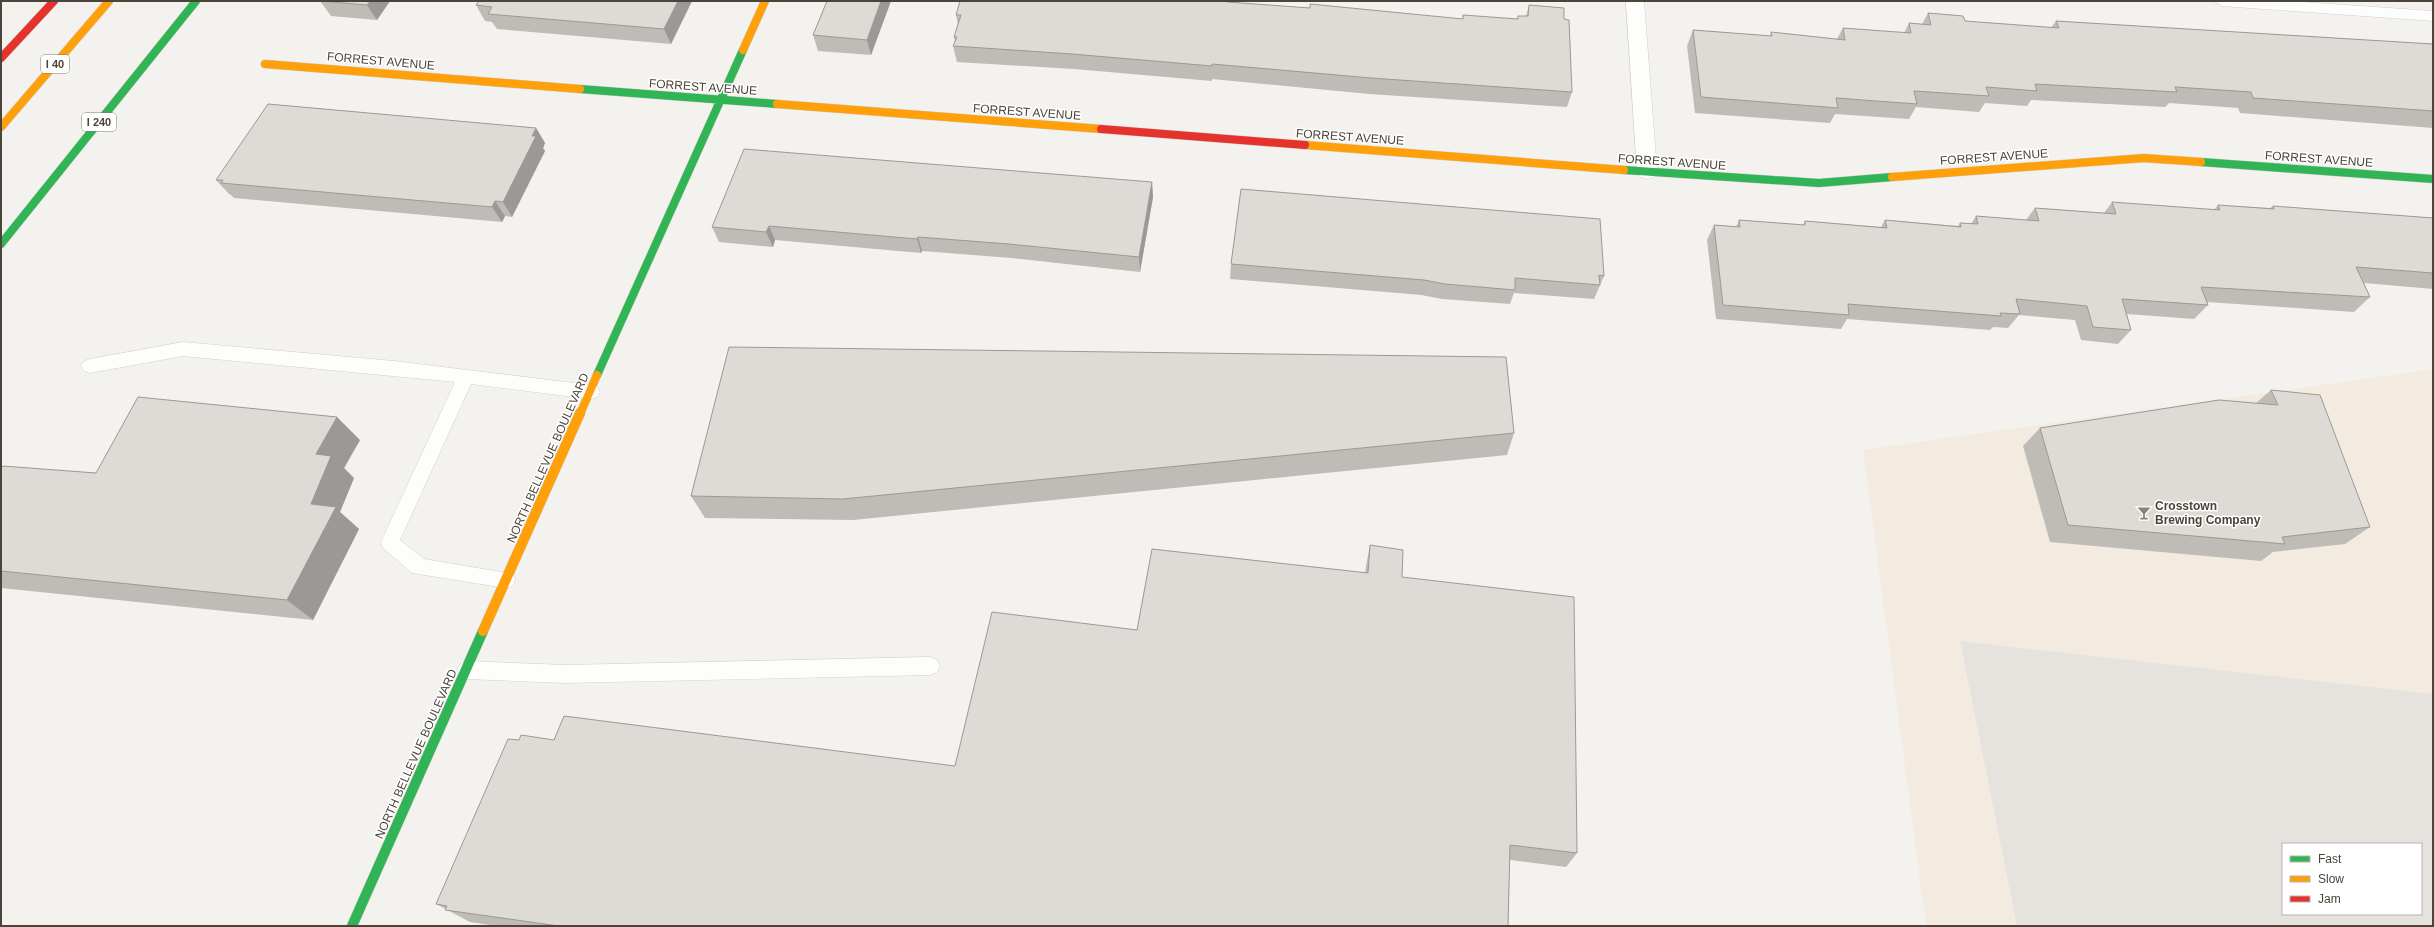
<svg xmlns="http://www.w3.org/2000/svg" width="2434" height="927" viewBox="0 0 2434 927" font-family="Arial,sans-serif">
	<style>
		.commercial { fill: #f3ebdf; fill-rule: evenodd }
		.parking { fill: #e6e3df; fill-rule: evenodd }
		.lines { fill: none; stroke-linecap: round; stroke-linejoin: round }
		.lane-casing { stroke: #d2d0cb; stroke-width: 1 }
		.street-casing { stroke: #d2d0cb; stroke-width: 1 }
		.fast-far1-casing { stroke: #d3cfc5; stroke-width: 9 }
		.fast-casing { stroke: #d3cfc5; stroke-width: 11 }
		.slow-far1-casing { stroke: #d3cfc5; stroke-width: 9 }
		.slow-casing { stroke: #d3cfc5; stroke-width: 11 }
		.jam-casing { stroke: #d3cfc5; stroke-width: 9 }
		.lane { fill: #fdfdfc; fill-rule: evenodd }
		.street { fill: #fdfdfc; fill-rule: evenodd }
		.fast-far1 { stroke: #30b455; stroke-width: 8 }
		.fast { stroke: #30b455; stroke-width: 10 }
		.slow-far1 { stroke: #ff9f0a; stroke-width: 8 }
		.slow { stroke: #ff9f0a; stroke-width: 10 }
		.jam { stroke: #e5322d; stroke-width: 8 }
		.wall { fill: #bfbcb8 }
		.shaded-wall { fill: #9b9996 }
		.building { fill: #dedbd6; stroke: #9b9996 }
		.labels { text-anchor: middle; stroke-width: 3; stroke-linejoin: round; paint-order: stroke }
		.shield { fill: #fff; stroke: #817c74; stroke-width: 1 }
		.shield-label { font-size: 11px; font-weight: bold; fill: #4b4439 }
		.street-label { font-size: 12px; fill: #4b4439; stroke: #fff }
		.poi-label { font-size: 12px; font-weight: bold; fill: #4b4439; stroke: #fff; text-anchor: start }
	</style>
	<rect width="100%" height="100%" fill="#f4f2ee"/>
	<path class="commercial" d="M 2433,369 L 2433,926 L 1926,926 L 1863,450 ZM 2283,844 L 2421,844 L 2421,914 L 2283,914 Z"/>
	<path class="parking" d="M 1960,641 L 2433,694 L 2433,926 L 2017,926 ZM 2283,844 L 2421,844 L 2421,914 L 2283,914 Z"/>
	<g class="lines">
		<g class="lane-casing">
			<path id="lane" d="M 2214,1 L 2288,1 L 2433,11 L 2433,21 L 2221,6 Z
				M 183,342 L 394,361 L 591,385 L 597,387 L 600,392 L 597,397 L 591,399 L 471,384 L 400,540 L 424,559 L 513,574 L 515,580 L 513,586 L 506,588 L 412,573 L 383,548 L 381,542 L 455,382 L 183,356 L 90,373 L 84,371 L 81,366 L 84,361 L 90,359 Z
				M 930,657 L 937,660 L 940,666 L 937,672 L 930,675 L 565,683 L 467,679 L 460,676 L 457,670 L 460,664 L 467,661 L 565,665 Z"/>
		</g>
		<g class="street-casing">
			<path id="street" d="M 1626,1 L 1644,1 L 1657,172 L 1654,177 L 1647,179 L 1640,177 L 1637,172 Z"/>
		</g>
		<g class="fast-far1-casing">
			<path id="fast-far1" d="M 580,89 L 777,104
				M 2201,162 L 2433,179
				M 1624,170 L 1819,183 L 1892,177
				M 1,244 L 196,1
				M 597,375 L 743,50"/>
		</g>
		<g class="fast-casing">
			<path id="fast" d="M 352,926 L 483,631"/>
		</g>
		<g class="slow-far1-casing">
			<path id="slow-far1" d="M 743,50 L 765,1
				M 265,64 L 580,89
				M 777,104 L 1101,129
				M 1,127 L 109,1
				M 1305,145 L 1624,170
				M 1892,177 L 2144,158 L 2201,162
				M 580,414 L 597,375"/>
		</g>
		<g class="slow-casing">
			<path id="slow" d="M 483,631 L 580,413"/>
		</g>
		<g class="jam-casing">
			<path id="jam" d="M 1,58 L 54,1
				M 1101,129 L 1305,145"/>
		</g>
		<use href="#lane" class="lane"/>
		<use href="#street" class="street"/>
		<use href="#fast-far1" class="fast-far1"/>
		<use href="#fast" class="fast"/>
		<use href="#slow-far1" class="slow-far1"/>
		<use href="#slow" class="slow"/>
		<use href="#jam" class="jam"/>
	</g>
	<path class="wall" d="M 320,1 L 390,1 L 377,20 L 331,16 Z
		M 479,1 L 692,1 L 671,44 L 497,29 L 492,22 L 485,21 L 476,5 Z
		M 827,1 L 891,1 L 871,55 L 818,51 L 813,35 Z
		M 1228,1 L 1228,2 L 1462,19 L 1463,15 L 1517,19 L 1518,16 L 1526,16 L 1529,5 L 1564,19 L 1572,92 L 1567,107 L 1369,94 L 1212,79 L 1212,81 L 1074,69 L 957,62 L 953,46 L 955,42 L 954,37 L 958,25 L 956,15 Z
		M 1928,13 L 1965,21 L 2051,28 L 2056,21 L 2433,44 L 2433,128 L 2240,113 L 2238,108 L 2169,103 L 2165,107 L 2031,100 L 2027,106 L 1985,103 L 1979,112 L 1916,107 L 1909,119 L 1835,114 L 1830,123 L 1695,113 L 1687,46 L 1693,30 L 1770,36 L 1771,32 L 1837,39 L 1843,28 L 1904,33 L 1909,23 L 1922,24 Z
		M 536,128 L 545,143 L 543,148 L 545,151 L 512,217 L 505,216 L 502,222 L 234,198 L 231,195 L 229,194 L 216,180 Z
		M 1152,182 L 1153,197 L 1140,272 L 1011,258 L 922,251 L 921,253 L 775,240 L 773,247 L 719,242 L 712,227 Z
		M 1241,189 L 1604,276 L 1594,299 L 1514,293 L 1510,304 L 1442,299 L 1421,295 L 1230,279 L 1231,264 Z
		M 2112,202 L 2214,210 L 2218,205 L 2270,208 L 2273,206 L 2433,218 L 2433,289 L 2364,283 L 2370,297 L 2354,312 L 2207,302 L 2208,305 L 2194,319 L 2127,314 L 2131,330 L 2118,344 L 2081,340 L 2075,320 L 2019,315 L 2008,328 L 1993,327 L 1990,330 L 1847,319 L 1841,329 L 1716,319 L 1707,240 L 1714,225 L 1736,227 L 1739,220 L 1803,225 L 1805,221 L 1881,227 L 1885,220 L 1958,226 L 1960,223 L 1971,224 L 1976,216 L 2026,220 L 2035,208 L 2104,213 Z
		M 2271,390 L 2370,527 L 2345,544 L 2273,552 L 2261,561 L 2050,542 L 2023,446 L 2040,428 L 2256,403 Z
		M 1514,433 L 1507,455 L 853,520 L 705,518 L 691,496 Z
		M 360,440 L 344,468 L 354,478 L 340,512 L 359,529 L 313,620 L 1,588 L 1,468 L 96,473 Z
		M 1370,545 L 1402,577 L 1577,853 L 1566,867 L 1510,860 L 1508,926 L 496,926 L 470,922 L 436,904 L 519,740 L 554,740 L 955,766 L 1137,630 L 1365,573 L 1366,566 Z"/>
	<path class="shaded-wall" d="M 370,1 L 390,1 L 377,20 L 367,5 Z
		M 678,1 L 692,1 L 671,44 L 664,29 Z
		M 881,1 L 891,1 L 871,55 L 867,40 Z
		M 536,128 L 545,143 L 543,148 L 545,151 L 512,217 L 503,202 Z
		M 1152,182 L 1153,197 L 1140,272 L 1139,257 Z
		M 495,201 L 505,216 L 502,222 L 492,207 Z
		M 769,226 L 775,240 L 773,247 L 766,232 Z
		M 918,237 L 922,251 L 921,253 L 917,239 Z
		M 337,417 L 360,440 L 344,468 L 354,478 L 340,512 L 359,529 L 313,620 L 287,600 L 311,504 L 316,454 Z"/>
	<path class="building" d="M 321,1 L 370,1 L 367,5 Z
		M 479,1 L 678,1 L 664,29 L 488,14 L 492,7 L 476,5 Z
		M 827,1 L 881,1 L 867,40 L 813,35 Z
		M 960,1 L 1228,1 L 1227,2 L 1310,8 L 1310,4 L 1463,19 L 1463,15 L 1518,19 L 1518,16 L 1528,16 L 1529,5 L 1564,8 L 1564,19 L 1569,20 L 1572,92 L 1371,78 L 1212,64 L 1212,66 L 1072,54 L 953,46 L 957,37 L 954,37 L 961,15 L 956,15 Z
		M 1928,13 L 1963,16 L 1965,21 L 2059,28 L 2056,21 L 2433,44 L 2433,111 L 2253,98 L 2251,92 L 2175,87 L 2177,92 L 2035,84 L 2037,91 L 1986,87 L 1989,96 L 1914,91 L 1917,104 L 1836,98 L 1838,108 L 1701,97 L 1693,30 L 1772,36 L 1771,32 L 1845,40 L 1843,28 L 1911,33 L 1909,23 L 1931,25 Z
		M 268,104 L 536,128 L 532,136 L 536,136 L 503,202 L 495,201 L 492,207 L 221,183 L 223,180 L 216,180 Z
		M 744,149 L 1152,182 L 1139,257 L 1009,244 L 918,237 L 917,239 L 769,226 L 766,232 L 712,227 Z
		M 1241,189 L 1600,219 L 1604,276 L 1599,275 L 1600,285 L 1515,278 L 1515,290 L 1445,284 L 1424,280 L 1231,264 Z
		M 2112,202 L 2220,210 L 2218,205 L 2274,209 L 2273,206 L 2433,218 L 2433,273 L 2356,267 L 2370,297 L 2201,287 L 2208,305 L 2122,299 L 2131,330 L 2093,327 L 2087,306 L 2016,299 L 2020,314 L 2000,313 L 2001,316 L 1848,304 L 1849,315 L 1723,305 L 1714,225 L 1740,227 L 1739,220 L 1805,225 L 1805,221 L 1887,228 L 1885,220 L 1961,227 L 1960,223 L 1978,224 L 1976,216 L 2039,221 L 2035,208 L 2116,214 Z
		M 729,347 L 1506,357 L 1514,433 L 843,499 L 691,496 Z
		M 2271,390 L 2320,395 L 2370,527 L 2282,537 L 2285,544 L 2068,525 L 2040,428 L 2219,400 L 2278,405 Z
		M 138,397 L 337,417 L 316,454 L 331,456 L 311,504 L 336,507 L 287,600 L 1,571 L 1,468 L 3,466 L 96,473 Z
		M 1370,545 L 1403,550 L 1402,577 L 1574,597 L 1577,853 L 1510,845 L 1508,926 L 559,926 L 445,910 L 447,906 L 436,904 L 508,739 L 519,740 L 521,735 L 554,740 L 564,716 L 955,766 L 992,612 L 1137,630 L 1152,549 L 1368,573 Z"/>
	<defs>
		<g id="bar-bare" transform="scale(1.08)"><path d="M-6-5H6L.8 .8V4.5H3.5V6h-7V4.5H-.8V.8Z" fill="#868178" stroke="#fff" stroke-width="2.5" paint-order="stroke"/></g>
	</defs>
	<g fill-rule="evenodd">
		<use href="#bar-bare" x="2144" y="513"/>
	</g>
	<g class="labels">
		<g class="shield">
			<rect x="41" y="55" width="28" height="18" rx="3"/>
			<rect x="82" y="113" width="34" height="18" rx="3"/>
		</g>
		<g class="shield-label">
			<text x="55" y="68">I 40</text>
			<text x="99" y="126">I 240</text>
		</g>
		<g class="street-label">
			<text transform="translate(381 61) rotate(5)" y="4">FORREST AVENUE</text>
			<text transform="translate(703 87) rotate(4)" y="4">FORREST AVENUE</text>
			<text transform="translate(1027 112) rotate(4)" y="4">FORREST AVENUE</text>
			<text transform="translate(1350 137) rotate(4)" y="4">FORREST AVENUE</text>
			<text transform="translate(1994 157) rotate(-4)" y="4">FORREST AVENUE</text>
			<text transform="translate(2319 159) rotate(4)" y="4">FORREST AVENUE</text>
			<text transform="translate(1672 162) rotate(4)" y="4">FORREST AVENUE</text>
			<text transform="translate(548 458) rotate(-66)" y="4">NORTH BELLEVUE BOULEVARD</text>
			<text transform="translate(416 754) rotate(-66)" y="4">NORTH BELLEVUE BOULEVARD</text>
		</g>
		<g class="poi-label">
			<text x="2155" y="510">Crosstown<tspan x="2155" dy="14">Brewing Company</tspan></text>
		</g>
	</g>
	<rect width="2434" height="927" fill="none" stroke="#4b4439" stroke-width="4"/>
	<rect x="2282" y="843" width="140" height="72" fill="#ffffff" stroke="#b7b4b0"/>
	<rect x="2290" y="856" width="20" height="6" fill="#30b455" stroke="#b7b4b0"/>
	<text x="2318" y="863" font-size="12" fill="#4b4439">Fast</text>
	<rect x="2290" y="876" width="20" height="6" fill="#ff9f0a" stroke="#b7b4b0"/>
	<text x="2318" y="883" font-size="12" fill="#4b4439">Slow</text>
	<rect x="2290" y="896" width="20" height="6" fill="#e5322d" stroke="#b7b4b0"/>
	<text x="2318" y="903" font-size="12" fill="#4b4439">Jam</text>
</svg>
